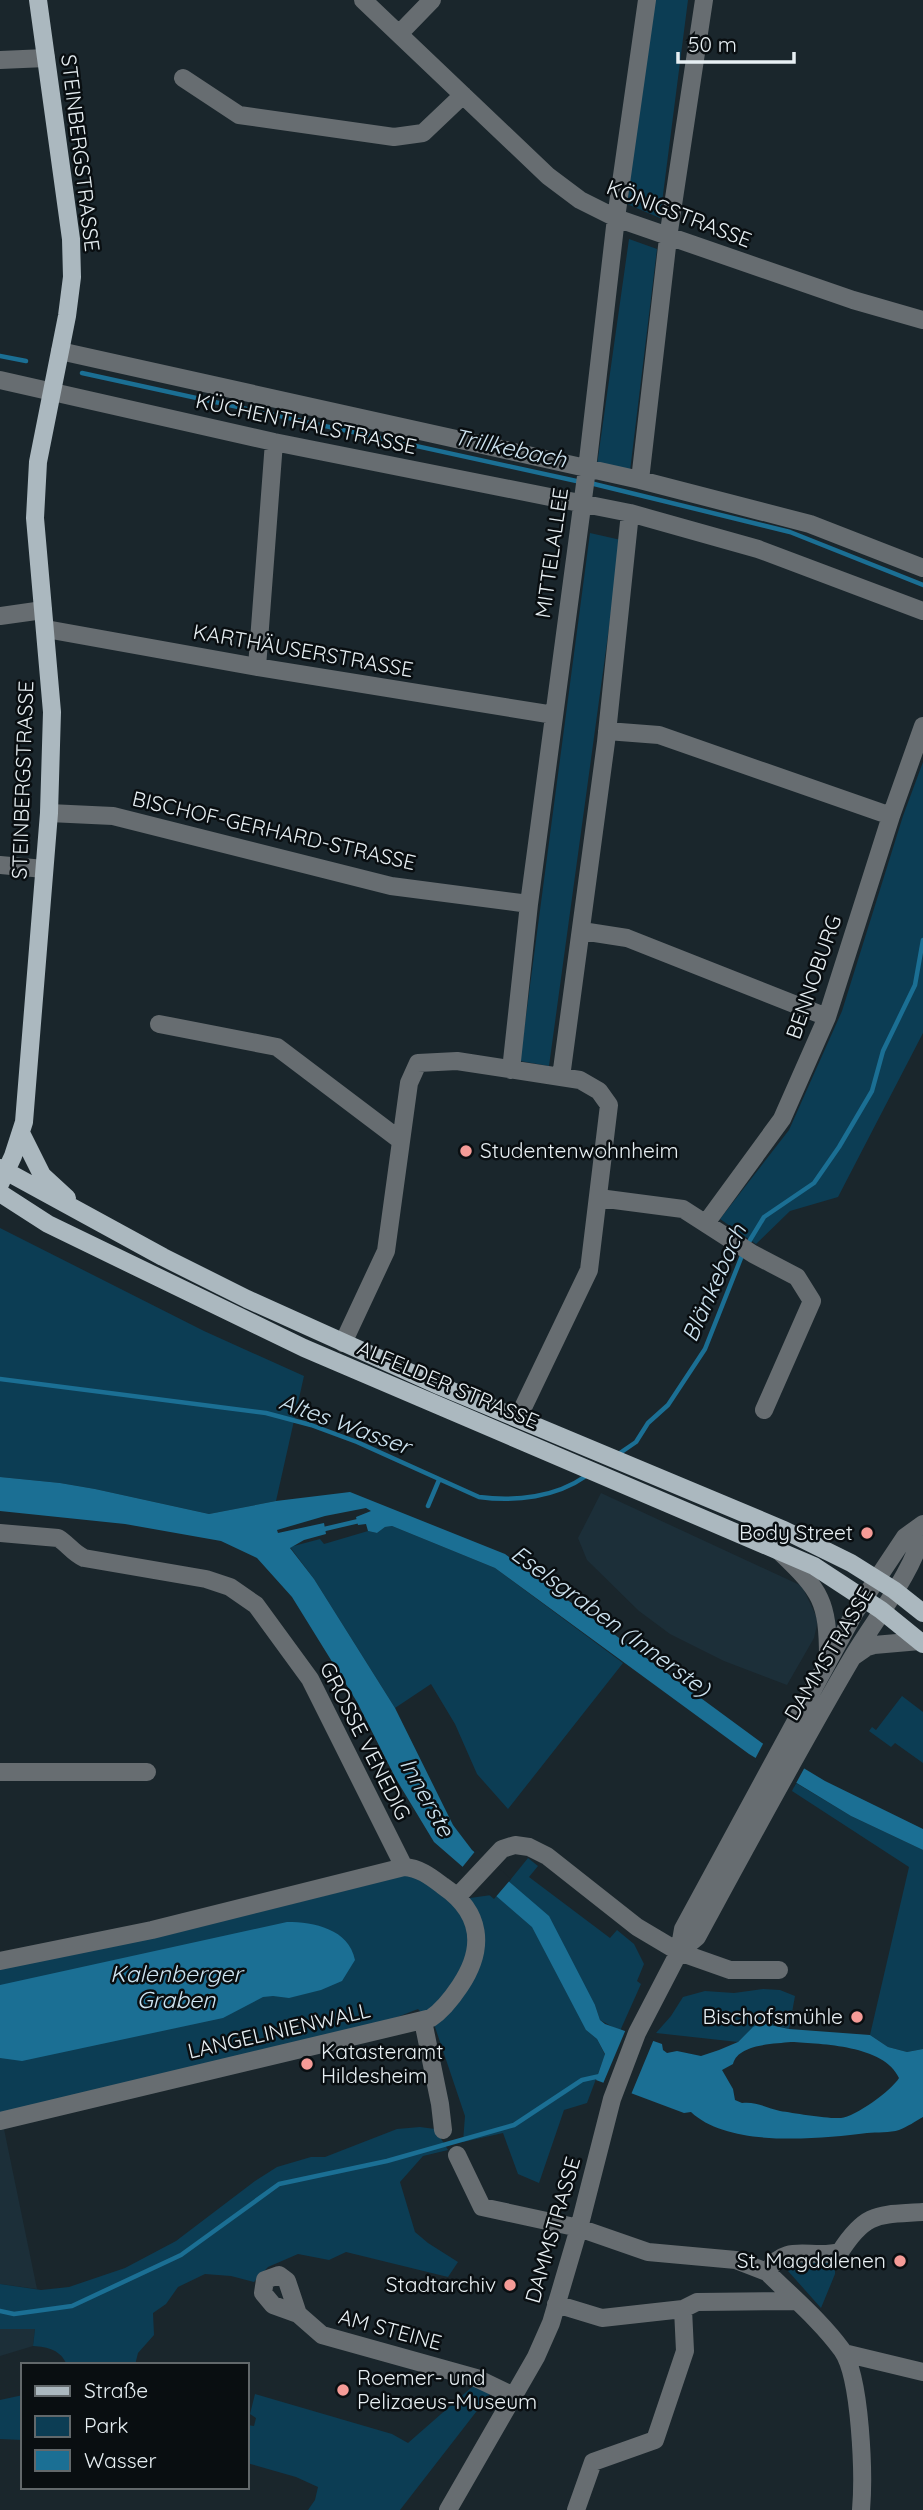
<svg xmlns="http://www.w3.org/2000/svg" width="923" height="2510" viewBox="0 0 923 2510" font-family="Quicksand,sans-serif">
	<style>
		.built { fill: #1c2f39 }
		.green { fill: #0c3d54 }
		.water { fill: #1b6f94; fill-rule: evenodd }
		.pier { fill: #1a262c }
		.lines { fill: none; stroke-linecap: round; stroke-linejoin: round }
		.stream { stroke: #1b6f94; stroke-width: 4.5 }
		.minor { stroke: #676d71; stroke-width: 18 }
		.major { stroke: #abb8bf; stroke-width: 18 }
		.poi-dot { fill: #f59b97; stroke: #090e11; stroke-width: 2.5 }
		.labels { text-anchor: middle; stroke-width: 5; stroke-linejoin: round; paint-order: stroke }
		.street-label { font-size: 21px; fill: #e7eff3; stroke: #090e11 }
		.poi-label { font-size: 21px; fill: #e7eff3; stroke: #090e11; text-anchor: end }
		.water-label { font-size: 23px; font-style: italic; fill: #cee4f1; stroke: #090e11 }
	</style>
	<rect width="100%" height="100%" fill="#1a262c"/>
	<path class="built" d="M 601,1493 L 802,1586 L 818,1620 L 814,1638 L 787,1685 L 724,1661 L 670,1634 L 639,1611 L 587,1560 L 578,1538 Z
		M 4,2129 L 37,2289 L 0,2284 L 0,2130 Z
		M 0,2329 L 35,2329 L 33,2346 L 0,2356 Z"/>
	<path class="green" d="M 651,0 L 688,0 L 660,218 L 627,204 Z
		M 629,239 L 657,249 L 630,471 L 597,465 Z
		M 590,533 L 621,540 L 549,1066 L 520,1061 Z
		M 923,762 L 923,1033 L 838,1197 L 790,1211 L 756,1244 L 720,1219 L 789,1130 L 842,1011 L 903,816 Z
		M 0,1228 L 204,1331 L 304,1376 L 276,1501 L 209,1514 L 95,1489 L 60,1483 L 0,1477 Z
		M 392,1526 L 495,1568 L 623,1663 L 508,1809 L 477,1774 L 455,1724 L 431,1684 L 395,1708 L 314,1579 L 290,1547 L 320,1539 L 324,1544 L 368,1531 L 377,1533 L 385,1527 Z
		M 902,1696 L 923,1712 L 923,1763 L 895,1743 L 891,1747 L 869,1731 L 872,1727 L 876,1730 Z
		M 796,1783 L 851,1816 L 923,1850 L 923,2049 L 907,2052 L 888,2047 L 870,2035 L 909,1867 L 792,1791 Z
		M 528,1858 L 538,1866 L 529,1877 L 610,1938 L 617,1930 L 634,1944 L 644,1964 L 637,1981 L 641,1984 L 620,2031 L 600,2020 L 595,2005 L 586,2030 L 597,2039 L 605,2055 L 587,2103 L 564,2110 L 539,2183 L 518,2174 L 503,2133 L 463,2142 L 465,2116 L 435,2027 L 418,2009 L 374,2026 L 0,2114 L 0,1964 L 404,1869 L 455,1900 L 499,1894 Z
		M 763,1989 L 780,1990 L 795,1996 L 789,2029 C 763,2022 758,2023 738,2042 L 656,2033 L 671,2016 L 683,1997 L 705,1991 L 734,1993 Z
		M 420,2127 L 435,2129 L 448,2150 L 423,2156 L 400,2182 L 415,2232 L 428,2243 L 458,2262 L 448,2277 L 346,2252 L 329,2260 L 298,2254 L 268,2267 L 254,2282 L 231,2276 L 205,2274 L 178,2287 L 166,2304 L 153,2313 L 154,2335 L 138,2353 L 135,2365 L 67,2365 C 61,2350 48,2347 33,2346 L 35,2329 L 0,2329 L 0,2284 L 41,2290 L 69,2287 L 125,2268 L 176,2241 L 255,2181 L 277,2167 L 311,2157 L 325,2157 L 397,2129 Z
		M 815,2262 L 835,2263 L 835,2274 L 821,2308 L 788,2271 L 791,2265 Z
		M 473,2386 L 490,2394 L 400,2510 L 308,2510 L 315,2500 L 318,2487 L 296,2477 L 247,2463 L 247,2425 L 254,2426 L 256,2418 L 250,2414 L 255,2394 L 392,2434 L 408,2443 Z
		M 23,2395 L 23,2440 L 0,2439 L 0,2400 Z"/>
	<path class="water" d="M 0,1477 L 60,1483 L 95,1489 L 209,1514 L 276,1501 L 350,1492 L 505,1554 L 762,1743 L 825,1781 L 923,1829 L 923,1850 L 851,1816 L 749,1754 L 495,1568 L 392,1526 L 385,1527 L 377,1533 L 368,1531 L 366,1524 L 358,1525 L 356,1517 L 371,1511 L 366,1508 L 325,1516 L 277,1530 L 278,1533 L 324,1523 L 326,1534 L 304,1540 L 290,1548 L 314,1579 L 395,1708 L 453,1825 L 472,1850 L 549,1916 L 595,2005 L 600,2020 L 605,2024 L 662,2044 L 663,2050 L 667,2053 L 677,2051 L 701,2056 L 719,2050 L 738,2042 L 753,2027 L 761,2023 L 789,2029 L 870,2035 L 888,2047 L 907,2052 L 923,2049 L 923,2117 C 916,2121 907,2127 899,2130 C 890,2133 877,2132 867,2133 C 818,2139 729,2148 691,2112 L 684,2113 L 596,2080 L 605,2054 L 597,2039 L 586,2030 L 532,1927 L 434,1842 L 396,1779 L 357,1702 L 292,1597 L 257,1558 L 221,1541 L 125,1524 L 0,1511 ZM 791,2042 C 822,2044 884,2045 899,2078 C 892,2090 855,2117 841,2118 C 827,2119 794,2113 780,2111 C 767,2108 755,2101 742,2103 L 735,2100 L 733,2089 L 722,2070 L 733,2064 C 738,2044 773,2044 791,2042 Z
		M 287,1922 C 314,1922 349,1929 355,1960 L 342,1981 L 321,1990 L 289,1998 L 273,1996 L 263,1997 L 223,2018 L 22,2061 L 0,2058 L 0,1985 Z"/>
	<path class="pier" d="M 765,1740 L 806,1765 L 794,1787 L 754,1761 Z
		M 477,1849 L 511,1879 L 494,1899 L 460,1870 Z
		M 626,2029 L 654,2039 L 630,2097 L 602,2086 Z"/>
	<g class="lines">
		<path class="stream" d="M 0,356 L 26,361
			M 82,373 L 581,482
			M 590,483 L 790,532 L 923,585
			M 747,1245 L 764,1217 L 814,1183 L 839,1147 L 872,1091 L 883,1051 L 915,985 L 923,940
			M 0,1379 L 266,1413 L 311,1425 L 357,1442 L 479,1497 C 516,1502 556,1497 586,1476
			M 617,1455 L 636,1442 L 648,1423 L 668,1405 L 705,1349 L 743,1253
			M 428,1506 L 439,1480
			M 320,1530 L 363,1520
			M 0,2311 L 14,2314 L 72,2306 L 181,2255 L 279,2184 L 387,2161 L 514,2125 L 582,2080 L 600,2076"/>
		<path class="minor" d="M 363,0 L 548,176 L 580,200 L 616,218 L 853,300 L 923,320
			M 399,34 L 432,0
			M 0,60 L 46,58
			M 183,78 L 239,115 L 394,137 L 423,133 L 463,95
			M 60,351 L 640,480 L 810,524 L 923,568
			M 0,380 L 274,442 L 630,513 L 758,549 L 923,611
			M 640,480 L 668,238 L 704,0
			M 0,616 L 43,610
			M 46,629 L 257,667 L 554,715
			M 257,667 L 274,442
			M 607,731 L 659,735 L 891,816
			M 49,813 L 113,816 L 391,886 L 529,904
			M 0,865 L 44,869
			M 582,931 L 627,938 L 827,1017
			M 159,1024 L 277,1047 L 400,1140
			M 511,1070 L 529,904 L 587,469 L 616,218 L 647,0
			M 561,1077 L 606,742 L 630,513
			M 599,1198 L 683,1209 L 753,1254 L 797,1277 L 812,1301 L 764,1410
			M 706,1223 L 782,1119 L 827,1017 L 891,816 L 923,726
			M 343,1343 L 386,1251 L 409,1083 L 418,1063 L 457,1061 L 580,1080 L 599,1091 L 609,1105 L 589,1270 L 518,1418
			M 0,1533 L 58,1538 C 68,1544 73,1553 84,1558 L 206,1579 L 230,1587 L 256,1605 L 310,1679 L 404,1867
			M 780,1552 C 821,1591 828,1601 828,1658
			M 854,1656 L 867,1647 L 874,1645 L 920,1641
			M 0,1772 L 147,1772
			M 458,1896 L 502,1849 L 515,1845 L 529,1847 L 547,1856 L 637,1927 L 679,1952 L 730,1970 L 779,1970
			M 679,1952 L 697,1937 C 748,1843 798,1750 852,1658 C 874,1620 915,1571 923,1529
			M 0,1961 L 152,1930 L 404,1867 C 420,1868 431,1877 443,1886 C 481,1912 486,1947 460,1986 C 452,1998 443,2010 431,2018 L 0,2121
			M 423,2021 L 440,2104 L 443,2130
			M 457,2155 L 482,2207 L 579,2228 L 648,2252 L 736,2260 L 767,2272 C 786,2241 811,2260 840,2252 C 866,2211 879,2215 923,2212
			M 767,2272 C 792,2297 821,2321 842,2350 C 861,2377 864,2476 861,2510
			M 556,2304 L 602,2318 L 683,2309 L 697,2302 L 796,2301
			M 298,2314 L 287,2281 L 279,2275 L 265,2280 L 263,2293 L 273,2305 L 298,2314 L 322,2335 L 476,2378 L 514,2396
			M 844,2353 L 923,2372
			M 448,2510 L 536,2357 L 551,2323 L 579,2228 L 612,2099 L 637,2033 L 679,1952 L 683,1929 L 855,1612 L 905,1537 L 923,1524
			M 576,2510 L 593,2462 L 655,2440 L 685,2351 L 683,2309"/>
		<path class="major" d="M 21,1133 L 42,1175 L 67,1198
			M 0,1168 L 163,1257 L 247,1299 L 440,1386 L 784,1530 L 851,1563 L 894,1590 L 923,1613
			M 0,1184 L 13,1156 L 24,1122 L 49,813 L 52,712 L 35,518 L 38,462 L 67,316 L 72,277 L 71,239 L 38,0
			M 0,1193 L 48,1224 L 304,1348 L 814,1566 L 881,1610 L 923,1644"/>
	</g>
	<g class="poi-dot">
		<circle cx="466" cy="1151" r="7"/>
		<circle cx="867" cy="1533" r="7"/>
		<circle cx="857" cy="2017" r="7"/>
		<circle cx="307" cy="2064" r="7"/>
		<circle cx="900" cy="2261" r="7"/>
		<circle cx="510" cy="2285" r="7"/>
		<circle cx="343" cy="2390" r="7"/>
	</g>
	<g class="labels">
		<g class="street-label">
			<text transform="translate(80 153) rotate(83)" y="7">STEINBERGSTRASSE</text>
			<text transform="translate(679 214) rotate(21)" y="7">KÖNIGSTRASSE</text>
			<text transform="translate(306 424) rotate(12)" y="7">KÜCHENTHALSTRASSE</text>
			<text transform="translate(552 553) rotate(-82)" y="7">MITTELALLEE</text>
			<text transform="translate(303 651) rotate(10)" y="7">KARTHÄUSERSTRASSE</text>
			<text transform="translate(23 780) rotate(-88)" y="7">STEINBERGSTRASSE</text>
			<text transform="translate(274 831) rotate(13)" y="7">BISCHOF-GERHARD-STRASSE</text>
			<text transform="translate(814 977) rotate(-71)" y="7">BENNOBURG</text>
			<text transform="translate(448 1385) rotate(23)" y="7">ALFELDER STRASSE</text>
			<text transform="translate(829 1654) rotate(-59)" y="7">DAMMSTRASSE</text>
			<text transform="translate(365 1741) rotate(63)" y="7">GROSSE VENEDIG</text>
			<text transform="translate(279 2031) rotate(-13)" y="7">LANGELINIENWALL</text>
			<text transform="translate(553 2230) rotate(-74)" y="7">DAMMSTRASSE</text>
			<text transform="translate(390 2330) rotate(15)" y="7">AM STEINE</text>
		</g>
		<g class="poi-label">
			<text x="480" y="1158" text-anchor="start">Studentenwohnheim</text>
			<text x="853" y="1540">Body Street</text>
			<text x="843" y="2024">Bischofsmühle</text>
			<text x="321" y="2059" text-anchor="start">Katasteramt<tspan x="321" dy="24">Hildesheim</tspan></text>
			<text x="886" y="2268">St. Magdalenen</text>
			<text x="496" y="2292">Stadtarchiv</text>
			<text x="357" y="2385" text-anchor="start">Roemer- und<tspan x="357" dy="24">Pelizaeus-Museum</tspan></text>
		</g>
		<g class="water-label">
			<text transform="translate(510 448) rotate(12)" y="8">Trillkebach</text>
			<text transform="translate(714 1283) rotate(-66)" y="8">Blänkebach</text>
			<text transform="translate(345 1424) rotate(20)" y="8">Altes Wasser</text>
			<text transform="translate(611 1621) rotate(36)" y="8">Eselsgraben (Innerste)</text>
			<text transform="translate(427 1797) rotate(61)" y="8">Innerste</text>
			<text x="176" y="1982">Kalenberger<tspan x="176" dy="26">Graben</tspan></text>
		</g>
	</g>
	<rect x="21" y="2363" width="228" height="126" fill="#090e11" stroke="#62686b" stroke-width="2"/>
	<rect x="35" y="2386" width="35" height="10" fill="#abb8bf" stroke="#62686b" stroke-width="2"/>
	<text x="84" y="2398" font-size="21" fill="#e7eff3">Straße</text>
	<rect x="35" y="2416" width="35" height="21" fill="#0c3d54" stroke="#62686b" stroke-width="2"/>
	<text x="84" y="2433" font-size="21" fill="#e7eff3">Park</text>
	<rect x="35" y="2450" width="35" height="21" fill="#1b6f94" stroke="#62686b" stroke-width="2"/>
	<text x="84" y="2468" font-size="21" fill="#e7eff3">Wasser</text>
	<path d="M678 52v10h116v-10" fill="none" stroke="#e7eff3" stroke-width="3.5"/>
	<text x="688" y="52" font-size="21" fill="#e7eff3" stroke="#090e11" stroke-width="5" paint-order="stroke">50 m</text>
</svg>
